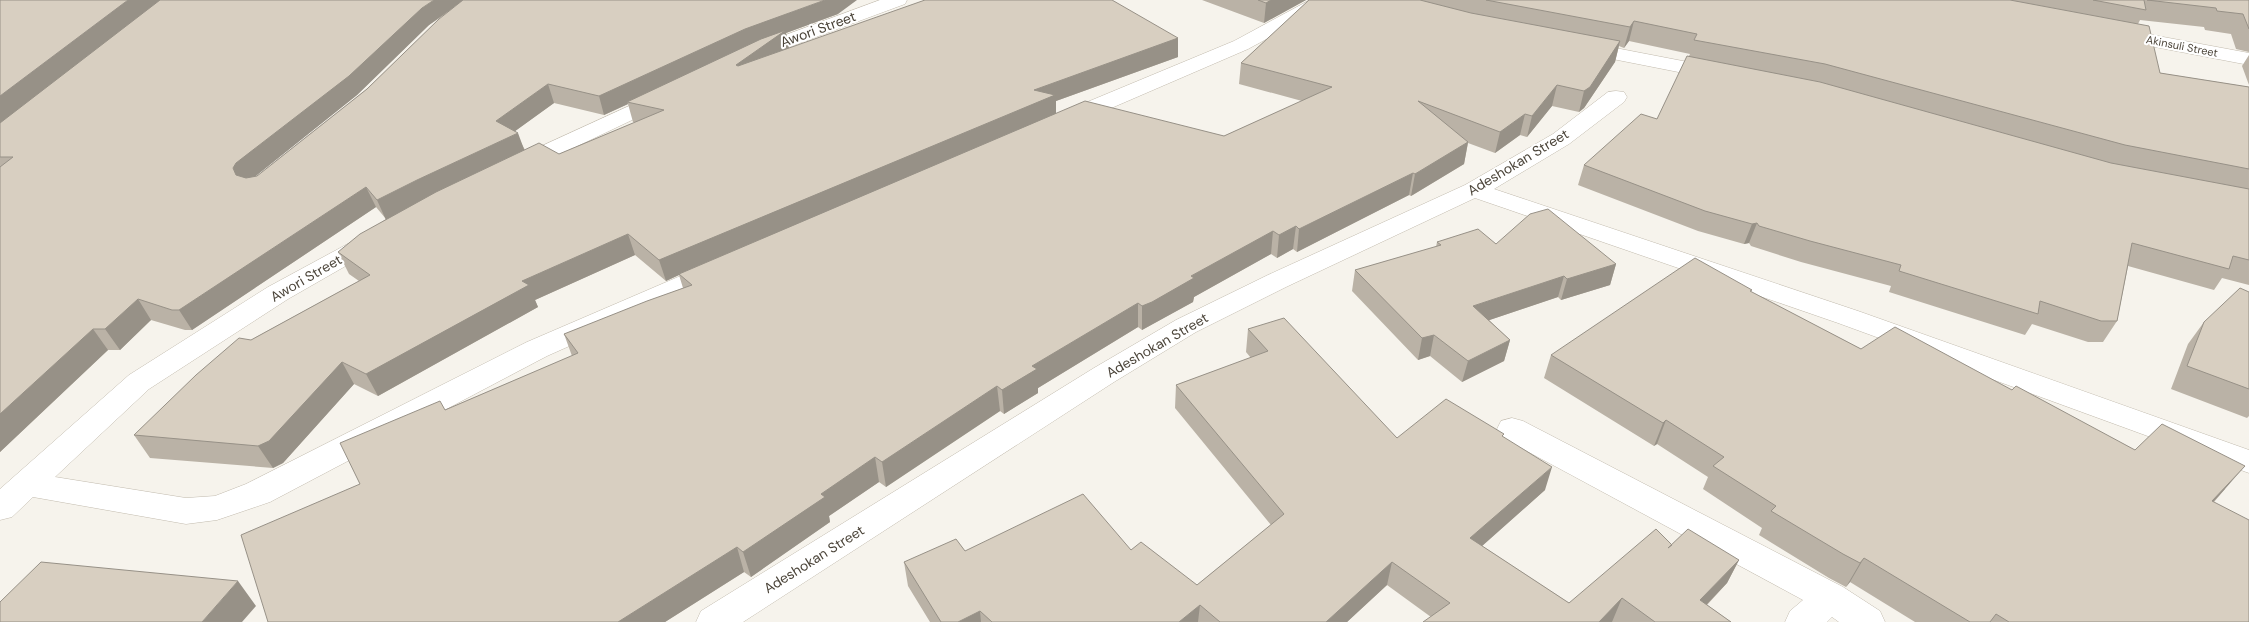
<svg xmlns="http://www.w3.org/2000/svg" width="2249" height="622" viewBox="0 0 2249 622" font-family="'DM Sans',sans-serif">
	<style>
		.lines { fill: none; stroke-linecap: round; stroke-linejoin: round }
		.minor-casing { stroke: #c2bbae; stroke-width: 1 }
		.minor { fill: #fff; fill-rule: evenodd }
		.wall { fill: #bab2a6; fill-rule: evenodd }
		.shaded-wall { fill: #979187 }
		.building { fill: #d8cfc1; stroke: #979187 }
		.labels { text-anchor: middle; stroke-width: 4; stroke-linejoin: round; paint-order: stroke }
		.far-street-label { font-size: 11px; fill: #4b4439; stroke: #fff }
		.street-label { font-size: 14px; fill: #4b4439; stroke: #fff }
	</style>
	<rect width="100%" height="100%" fill="#f6f3ec"/>
	<g class="lines">
		<g class="minor-casing">
			<path id="minor" d="M 880,0 L 907,0 L 905,4 L 759,58 L 752,60 L 745,58 L 742,54 L 745,50 Z
				M 1310,0 L 1333,0 L 1331,4 L 1248,49 L 1072,125 L 1064,127 L 1056,125 L 1053,120 L 1056,115 L 1234,41 Z
				M 2115,28 L 2249,53 L 2249,65 L 2108,38 L 2105,34 L 2108,30 Z
				M 1579,41 L 1719,68 L 1726,70 L 1729,74 L 1726,78 L 1719,80 L 1572,51 L 1569,47 L 1572,43 Z
				M 664,90 L 672,91 L 675,96 L 672,101 L 525,171 L 517,173 L 509,171 L 505,166 L 509,161 Z
				M 1616,91 L 1624,92 L 1627,97 L 1624,102 L 1569,144 L 1494,189 L 1858,311 L 2249,450 L 2249,473 L 1838,323 L 1475,198 L 1286,287 L 1196,332 L 1114,382 L 743,622 L 696,622 L 701,611 L 1094,368 L 1176,320 L 1268,275 L 1465,185 L 1553,134 L 1608,92 Z
				M 375,231 L 384,234 L 388,239 L 384,244 L 288,299 L 149,389 L 55,477 L 186,498 L 215,496 L 246,484 L 527,342 L 706,265 L 715,263 L 724,265 L 728,271 L 724,277 L 547,356 L 270,502 L 217,520 L 186,524 L 33,497 L 12,517 L 0,520 L 0,489 L 129,375 L 268,287 L 366,234 Z
				M 1512,418 L 1523,421 L 1843,587 L 1880,611 L 1885,622 L 1839,622 L 1832,617 L 1827,622 L 1785,622 L 1790,611 L 1803,600 L 1501,437 L 1497,429 L 1501,421 Z"/>
		</g>
		<use href="#minor" class="minor"/>
	</g>
	<path class="wall" d="M 0,0 L 838,14 L 786,33 L 789,48 L 1178,38 L 1178,57 L 1056,101 L 1056,113 L 1224,136 L 1302,101 L 1239,84 L 1241,63 L 1309,0 L 2249,0 L 2249,52 L 2236,49 L 2231,34 L 2205,30 L 2204,27 L 2140,20 L 2138,24 L 2160,73 L 2249,87 L 2249,285 L 2222,278 L 2214,290 L 2128,266 L 2117,321 L 2103,342 L 2088,342 L 2032,324 L 2025,335 L 1889,292 L 1891,286 L 1801,262 L 1751,246 L 1749,243 L 1744,244 L 1698,231 L 1578,185 L 1584,165 L 1657,119 L 1690,54 L 1629,41 L 1624,48 L 1619,46 L 1615,62 L 1584,108 L 1579,112 L 1552,106 L 1527,137 L 1520,135 L 1495,153 L 1468,143 L 1464,164 L 1411,196 L 1409,195 L 1297,252 L 1293,249 L 1277,258 L 1271,254 L 1194,297 L 1193,302 L 1151,325 L 1142,330 L 1138,327 L 1038,388 L 1038,393 L 1004,414 L 1000,411 L 886,487 L 879,482 L 829,516 L 830,522 L 751,577 L 744,572 L 665,622 L 268,622 L 360,484 L 445,410 L 572,356 L 564,334 L 683,288 L 679,275 L 666,281 L 635,255 L 535,300 L 538,307 L 378,396 L 354,384 L 283,463 L 273,468 L 150,458 L 134,435 L 251,340 L 359,281 L 349,274 L 338,252 L 386,219 L 376,207 L 192,330 L 185,330 L 151,320 L 120,350 L 108,350 L 0,452 ZM 447,13 L 367,89 L 257,176 L 255,176 L 357,95 L 429,25 ZM 554,103 L 604,115 L 628,104 L 633,122 L 636,122 L 559,154 L 525,150 L 515,131 Z
		M 1202,0 L 1306,0 L 1264,23 Z
		M 2249,55 L 2249,85 L 2242,66 Z
		M 1437,242 L 1496,244 L 1616,264 L 1610,285 L 1561,300 L 1558,297 L 1489,320 L 1510,340 L 1504,361 L 1462,382 L 1430,356 L 1418,360 L 1352,291 L 1355,270 L 1436,247 Z
		M 1751,292 L 1861,349 L 2012,390 L 2135,450 L 2225,489 L 2214,502 L 2249,622 L 1915,622 L 1850,582 L 1846,587 L 1829,578 L 1759,535 L 1762,528 L 1703,489 L 1708,477 L 1657,444 L 1654,446 L 1544,378 L 1551,355 Z
		M 2249,292 L 2249,416 L 2247,418 L 2171,389 L 2188,344 L 2204,322 Z
		M 1248,329 L 1397,438 L 1504,437 L 1545,490 L 1482,546 L 1569,603 L 1672,545 L 1739,560 L 1727,583 L 1707,605 L 1731,622 L 1612,622 L 1431,617 L 1387,585 L 1347,622 L 930,622 L 908,586 L 904,562 L 965,551 L 1131,550 L 1197,585 L 1271,525 L 1175,408 L 1176,385 L 1251,358 L 1246,352 Z"/>
	<path class="shaded-wall" d="M 128,0 L 163,0 L 0,125 L 0,96 Z
		M 434,0 L 464,0 L 429,25 L 357,95 L 247,183 L 236,175 L 233,168 L 236,163 L 422,8 Z
		M 825,0 L 857,0 L 838,14 L 786,33 L 789,49 L 741,84 L 627,102 L 628,104 L 604,115 L 599,96 L 745,29 Z
		M 1271,0 L 1306,0 L 1264,23 L 1266,3 Z
		M 1634,21 L 1629,41 L 1624,48 L 1630,27 Z
		M 1178,38 L 1178,57 L 1056,101 L 1056,115 L 679,274 L 679,275 L 666,281 L 659,260 L 1034,90 Z
		M 1620,41 L 1615,62 L 1584,108 L 1579,112 L 1584,91 Z
		M 548,84 L 554,103 L 503,140 L 496,121 Z
		M 1557,85 L 1552,106 L 1527,137 L 1532,116 Z
		M 1525,114 L 1520,135 L 1495,153 L 1500,132 Z
		M 518,133 L 525,152 L 386,220 L 377,200 L 417,180 Z
		M 1468,142 L 1464,164 L 1411,196 L 1415,174 Z
		M 1413,173 L 1409,195 L 1297,252 L 1299,229 Z
		M 366,187 L 376,207 L 192,330 L 179,310 Z
		M 1757,223 L 1749,243 L 1744,244 L 1752,224 Z
		M 1296,226 L 1293,249 L 1277,258 L 1279,235 Z
		M 1273,231 L 1271,254 L 1194,297 L 1193,302 L 1142,330 L 1142,306 L 1191,276 Z
		M 628,234 L 635,255 L 535,300 L 538,307 L 378,396 L 366,374 L 522,281 Z
		M 1616,264 L 1610,285 L 1561,300 L 1567,279 Z
		M 1564,276 L 1558,297 L 1469,327 L 1473,306 Z
		M 138,299 L 151,320 L 120,350 L 105,329 Z
		M 1138,303 L 1138,327 L 1038,388 L 1038,393 L 1004,414 L 1002,390 L 1032,366 Z
		M 93,329 L 108,350 L 0,452 L 0,414 Z
		M 1434,335 L 1430,356 L 1418,360 L 1422,338 Z
		M 1510,340 L 1504,361 L 1462,382 L 1468,361 Z
		M 342,362 L 354,384 L 283,463 L 273,468 L 258,446 Z
		M 997,386 L 1000,411 L 886,487 L 882,462 Z
		M 1666,420 L 1657,444 L 1654,446 L 1663,423 Z
		M 875,457 L 879,482 L 829,516 L 830,522 L 751,577 L 743,552 L 821,494 Z
		M 2245,466 L 2225,489 L 2192,525 L 2212,501 Z
		M 1552,467 L 1545,490 L 1464,562 L 1470,538 Z
		M 737,547 L 744,572 L 665,622 L 618,622 Z
		M 1864,558 L 1850,582 L 1846,587 L 1860,563 Z
		M 1739,560 L 1727,583 L 1690,622 L 1700,600 Z
		M 1392,562 L 1387,585 L 1347,622 L 1326,622 Z
		M 238,581 L 256,606 L 242,622 L 202,622 Z
		M 1622,598 L 1612,622 L 1599,622 Z
		M 1200,605 L 1198,622 L 1179,622 Z
		M 980,611 L 981,622 L 958,622 Z"/>
	<path class="building" d="M 0,0 L 128,0 L 0,96 Z
		M 160,0 L 434,0 L 422,8 L 349,76 L 236,163 L 233,168 L 236,175 L 246,178 L 257,176 L 367,89 L 439,19 L 463,0 L 825,0 L 745,29 L 599,96 L 548,84 L 496,121 L 518,133 L 417,180 L 377,200 L 366,187 L 179,310 L 172,310 L 138,299 L 105,329 L 93,329 L 0,414 L 0,167 L 13,157 L 0,157 L 0,123 Z
		M 925,0 L 1112,0 L 1178,38 L 1034,90 L 1055,95 L 659,260 L 628,234 L 522,281 L 529,285 L 366,374 L 342,362 L 269,441 L 258,446 L 134,435 L 196,375 L 239,338 L 251,340 L 370,275 L 338,252 L 360,234 L 436,192 L 539,143 L 559,154 L 664,110 L 627,102 L 761,39 L 786,30 L 736,65 L 738,66 Z
		M 1258,0 L 1271,0 L 1266,3 Z
		M 1309,0 L 1420,0 L 1471,13 L 1620,41 L 1590,87 L 1584,91 L 1557,85 L 1532,116 L 1525,114 L 1500,132 L 1418,101 L 1468,142 L 1415,174 L 1413,173 L 1299,229 L 1296,226 L 1279,235 L 1273,231 L 1191,276 L 1194,278 L 1152,302 L 1142,306 L 1138,303 L 1032,366 L 1037,369 L 1002,390 L 997,386 L 882,462 L 875,457 L 821,494 L 825,497 L 743,552 L 737,547 L 618,622 L 268,622 L 241,535 L 360,484 L 340,443 L 440,401 L 445,410 L 578,353 L 564,334 L 647,301 L 692,285 L 679,274 L 1085,101 L 1224,136 L 1332,87 L 1241,63 Z
		M 1486,0 L 2010,0 L 2149,26 L 2160,73 L 2249,87 L 2249,169 L 2125,145 L 1825,64 L 1694,40 L 1697,34 L 1634,21 L 1630,27 Z
		M 2093,0 L 2144,0 L 2146,10 Z
		M 2147,0 L 2249,0 L 2249,29 L 2243,14 L 2217,11 L 2216,8 Z
		M 1687,56 L 1820,82 L 2111,163 L 2249,189 L 2249,260 L 2233,256 L 2229,269 L 2132,243 L 2117,321 L 2101,321 L 2040,301 L 2038,314 L 1899,271 L 1901,265 L 1810,241 L 1759,226 L 1757,223 L 1752,224 L 1705,211 L 1584,165 L 1641,114 L 1657,119 Z
		M 1548,209 L 1616,264 L 1567,279 L 1564,276 L 1473,306 L 1510,340 L 1468,361 L 1434,335 L 1422,338 L 1355,270 L 1441,245 L 1437,242 L 1478,229 L 1496,244 L 1530,214 Z
		M 1695,258 L 1752,290 L 1750,291 L 1861,349 L 1895,327 L 2012,390 L 2016,386 L 2135,450 L 2162,424 L 2245,466 L 2212,501 L 2249,520 L 2249,622 L 2009,622 L 1996,614 L 1990,622 L 1970,622 L 1864,558 L 1860,563 L 1843,554 L 1771,511 L 1776,506 L 1713,466 L 1724,457 L 1666,420 L 1663,423 L 1551,355 Z
		M 2240,288 L 2249,292 L 2249,389 L 2187,366 L 2204,322 Z
		M 1284,318 L 1397,438 L 1446,399 L 1504,434 L 1502,436 L 1552,467 L 1470,538 L 1569,603 L 1656,529 L 1672,545 L 1668,548 L 1688,529 L 1739,560 L 1700,600 L 1731,622 L 1655,622 L 1622,598 L 1599,622 L 1423,622 L 1450,603 L 1392,562 L 1326,622 L 1220,622 L 1200,605 L 1179,622 L 992,622 L 980,611 L 958,622 L 941,622 L 904,562 L 956,539 L 965,551 L 1083,494 L 1131,550 L 1141,542 L 1197,585 L 1284,514 L 1176,385 L 1268,351 L 1248,329 Z
		M 41,562 L 238,581 L 202,622 L 0,622 L 0,602 Z"/>
	<g class="labels">
		<g class="far-street-label">
			<text transform="translate(2182 46) rotate(11)" y="4">Akinsuli Street</text>
		</g>
		<g class="street-label">
			<text transform="translate(818 29) rotate(-20)" y="5">Awori Street</text>
			<text transform="translate(1518 162) rotate(-31)" y="5">Adeshokan Street</text>
			<text transform="translate(306 278) rotate(-30)" y="5">Awori Street</text>
			<text transform="translate(1157 345) rotate(-30)" y="5">Adeshokan Street</text>
			<text transform="translate(814 559) rotate(-32)" y="5">Adeshokan Street</text>
		</g>
	</g>
</svg>
